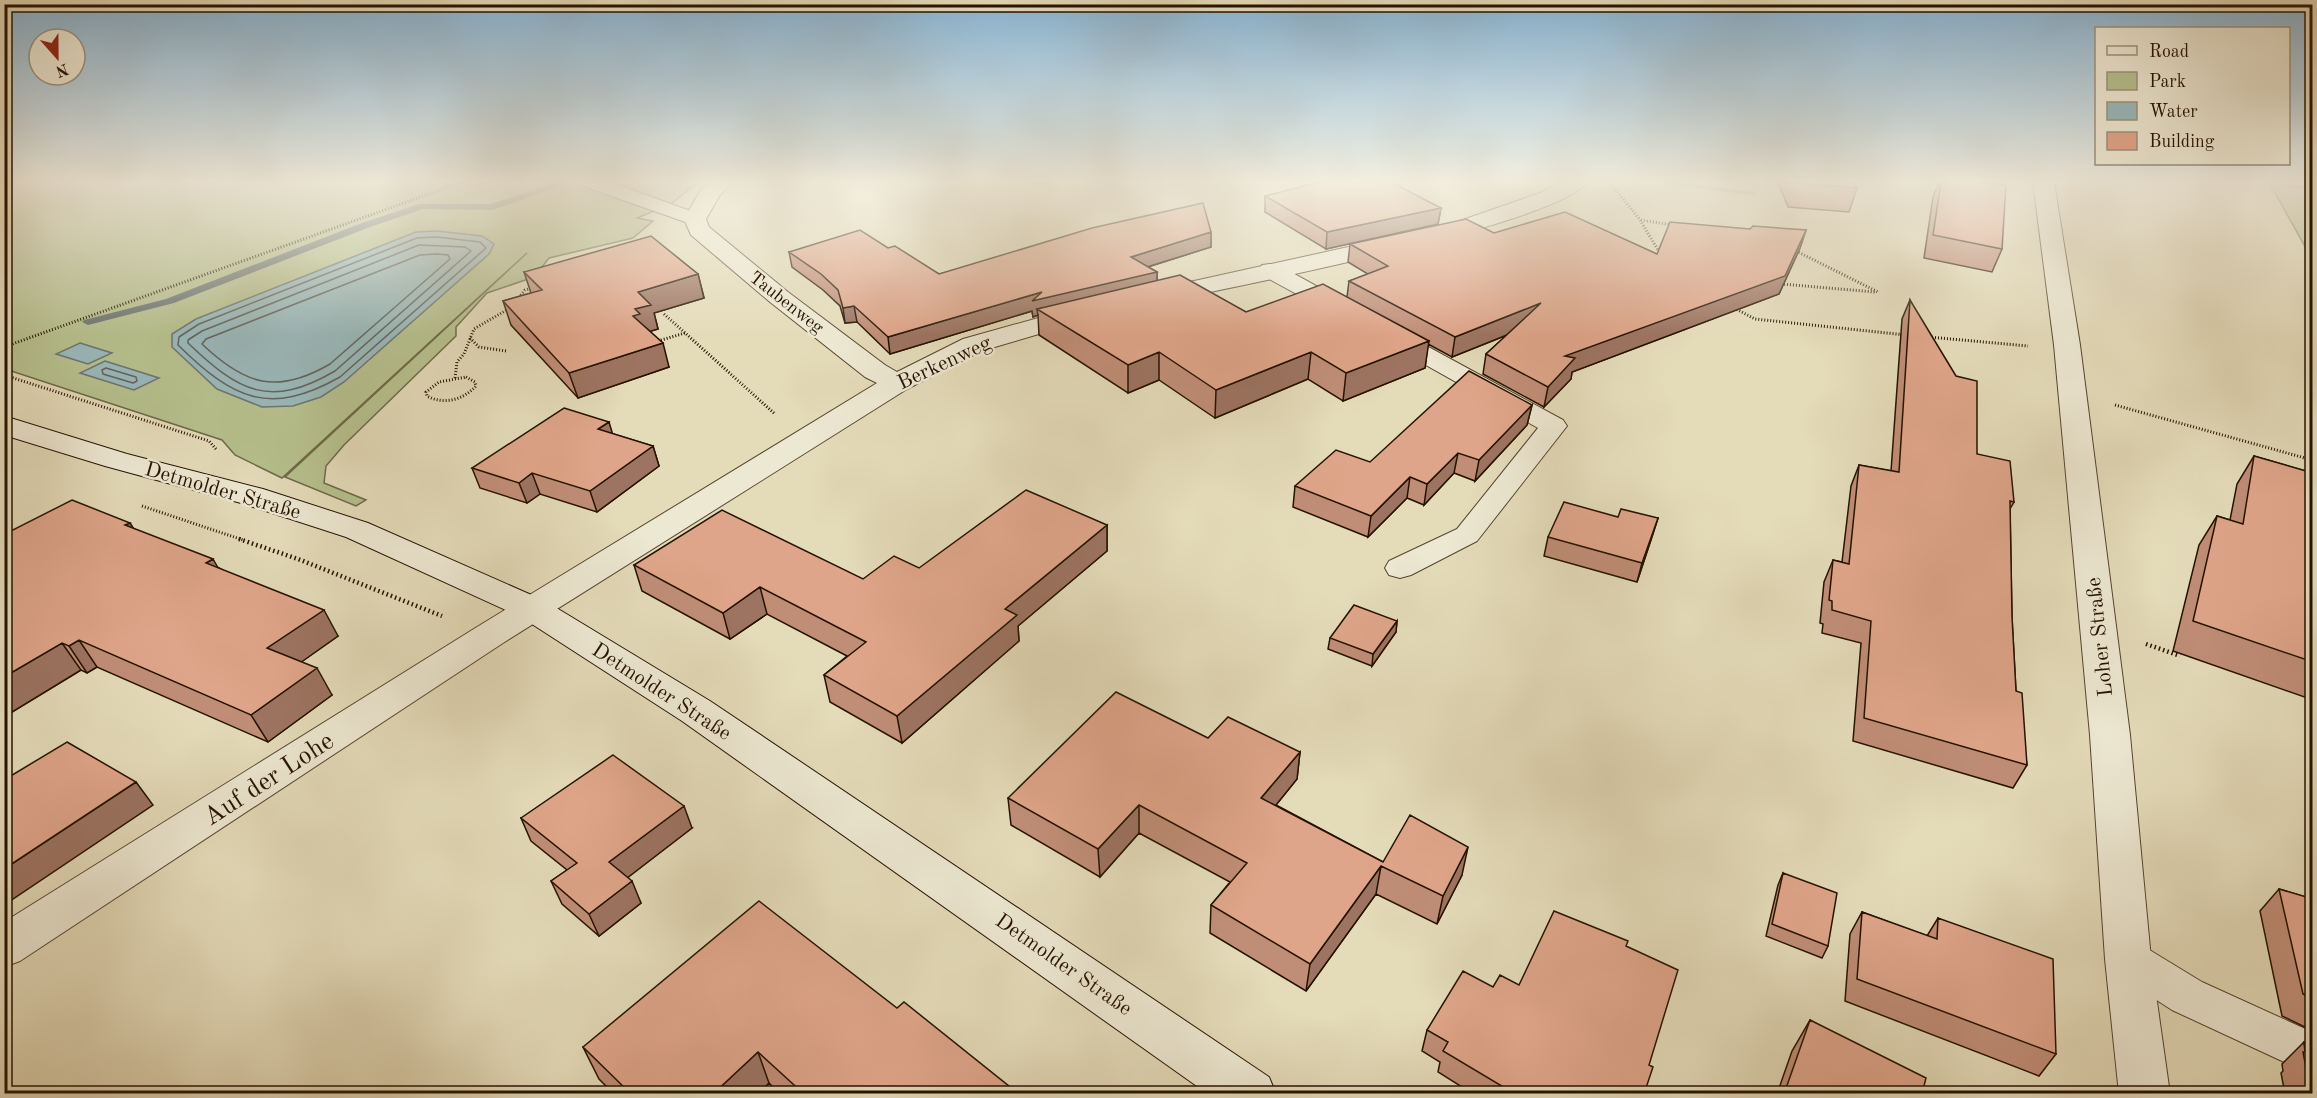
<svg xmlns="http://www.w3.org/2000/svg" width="2317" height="1098" viewBox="0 0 2317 1098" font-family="'Old Standard TT',serif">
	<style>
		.green { fill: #b6c08e; stroke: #6e6947; stroke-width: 1.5 }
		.water { fill: #9ab8ba; stroke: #6c7670; stroke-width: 1.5 }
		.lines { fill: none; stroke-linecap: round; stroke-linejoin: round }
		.shore { stroke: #60655d; stroke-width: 1.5 }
		.stream { fill: #6c7670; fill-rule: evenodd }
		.service-casing { stroke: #56442e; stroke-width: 2 }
		.minor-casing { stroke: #56442e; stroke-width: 2 }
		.tertiary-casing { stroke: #56442e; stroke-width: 2 }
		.secondary-casing { stroke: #261200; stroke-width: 2 }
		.path-far1 { stroke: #261200; stroke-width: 3; stroke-dasharray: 1 2; stroke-linecap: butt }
		.path { stroke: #261200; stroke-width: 4.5; stroke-dasharray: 1.5 3; stroke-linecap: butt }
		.service { fill: #ede8d2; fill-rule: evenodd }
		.minor { fill: #ede8d2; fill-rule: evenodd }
		.tertiary { fill: #ede8d2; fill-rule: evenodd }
		.secondary { fill: #ede8d2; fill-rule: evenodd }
		.wall { fill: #c08e77; stroke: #261200; stroke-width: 1.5 }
		.shaded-wall { fill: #9c7461; stroke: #261200; stroke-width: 1.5 }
		.building { fill: #dfa58a; stroke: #261200; stroke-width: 1.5 }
		.labels { text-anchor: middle; stroke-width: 5; stroke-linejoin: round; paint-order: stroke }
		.far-street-label { font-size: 18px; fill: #261200; stroke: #ede8d2 }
		.street-label { font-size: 21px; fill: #261200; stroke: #ede8d2 }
		.near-street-label { font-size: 26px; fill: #261200; stroke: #ede8d2 }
	</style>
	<rect width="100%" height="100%" fill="#e4dbb9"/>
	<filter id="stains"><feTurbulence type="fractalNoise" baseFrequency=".00333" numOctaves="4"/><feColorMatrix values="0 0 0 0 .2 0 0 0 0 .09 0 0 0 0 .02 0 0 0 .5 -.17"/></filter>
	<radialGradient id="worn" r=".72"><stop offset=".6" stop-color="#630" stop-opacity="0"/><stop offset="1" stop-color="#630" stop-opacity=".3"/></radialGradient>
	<path class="green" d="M 5,182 L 449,182 L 477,185 L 487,182 L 698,182 L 671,204 L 637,218 L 653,221 L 633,238 L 549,258 L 534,277 L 487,293 L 456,327 L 456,336 L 344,445 L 326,466 L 324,483 L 366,500 L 356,506 L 285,477 L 527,253 L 282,478 L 235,455 L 222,440 L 5,369 Z
		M 2270,184 L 2312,188 L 2312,259 Z"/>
	<path class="water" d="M 437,231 L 482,236 L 494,244 L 489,254 L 344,382 L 321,397 L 293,406 L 262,407 L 217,389 L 172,347 L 172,334 L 196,319 L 416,232 Z
		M 80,343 L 112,353 L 88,364 L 56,354 Z
		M 105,361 L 159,378 L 134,390 L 80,373 Z"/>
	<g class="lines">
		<path class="shore" d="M 437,237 L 480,242 L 486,248 L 340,377 C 269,417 233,399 178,345 L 179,337 L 199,324 L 417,238 Z
			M 419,245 L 465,247 L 471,251 L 335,371 C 270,409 239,392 188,343 L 188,340 L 202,331 Z
			M 437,254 L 448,255 L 450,259 L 330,364 C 277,395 245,385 202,344 L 206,339 L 420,255 Z
			M 106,368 L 136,377 L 137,381 L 133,383 L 103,374 L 102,370 Z"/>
		<path class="stream" d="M 557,182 L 572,182 L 492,210 L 423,209 L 370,227 L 174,303 L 88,325 L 82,322 L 84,320 L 166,299 L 362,223 L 419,204 L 491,204 Z"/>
		<g class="service-casing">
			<path id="service" d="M 581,182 L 609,182 L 702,215 L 705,219 L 702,223 L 688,223 L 583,186 Z
				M 1270,264 L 1278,265 L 1349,304 L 1352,309 L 1349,314 L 1341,316 L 1333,314 L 1262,275 L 1259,270 L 1262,265 Z
				M 1391,329 L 1399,331 L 1563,420 L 1567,426 L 1477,541 L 1411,575 L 1400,578 L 1389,575 L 1385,568 L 1389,561 L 1457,529 L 1538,428 L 1383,341 L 1379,336 L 1383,331 Z
				M 2128,941 L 2143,946 L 2202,982 L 2312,1032 L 2312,1075 L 2172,1010 L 2113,972 L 2107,959 L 2113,946 Z"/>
		</g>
		<g class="minor-casing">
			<path id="minor" d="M 709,182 L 733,182 L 720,195 L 706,219 L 709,227 L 788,292 L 885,365 L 897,372 L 963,339 L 1081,306 L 1090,309 L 1094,314 L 1090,319 L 981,351 L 907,389 L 503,643 L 20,961 L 4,967 L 4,922 L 477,627 L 877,383 L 865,377 L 770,302 L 691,235 L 684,219 L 700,191 Z
				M 1561,182 L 1587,182 C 1558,225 1225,288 1158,303 L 1149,301 L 1146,296 L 1149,291 L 1158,289 L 1448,225 L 1543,192 Z"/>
		</g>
		<g class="tertiary-casing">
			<path id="tertiary" d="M 2033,182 L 2054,182 L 2080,345 L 2130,735 L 2151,959 L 2170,1094 L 2119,1094 L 2105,959 L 2090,735 L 2054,345 Z"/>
		</g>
		<g class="secondary-casing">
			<path id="secondary" d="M 4,416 L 127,454 L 263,489 L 368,523 L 545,601 L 710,701 L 1269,1077 L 1276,1094 L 1208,1094 L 682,721 L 521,617 L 346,537 L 241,503 L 105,466 L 4,435 Z"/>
		</g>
		<path class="path-far1" d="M 1664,182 L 1756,194
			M 1612,185 L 1640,220 L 1661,255
			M 1641,220 L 1672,225
			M 1796,251 L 1878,292
			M 1781,284 L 1875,292
			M 517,300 L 525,290 L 534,288
			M 1734,308 L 1755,319 L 1906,335
			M 664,314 L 775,414
			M 1929,337 L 2028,346
			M 470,338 L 479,347 L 506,351
			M 658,341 L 685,333
			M 4,347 L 462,182
			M 4,375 L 209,441 L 216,449
			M 466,377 L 475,382 L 476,386 C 463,400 444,405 427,396 L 426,392 L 439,382 Z
			M 455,378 L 457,362 L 464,354 L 474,329 L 510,308
			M 2115,405 L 2312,460
			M 142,506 L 243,540"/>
		<path class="path" d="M 239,539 L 298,559 L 442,616
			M 2146,644 L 2180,656"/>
		<use href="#service" class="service"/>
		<use href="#minor" class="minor"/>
		<use href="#tertiary" class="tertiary"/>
		<use href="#secondary" class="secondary"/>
	</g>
	<path class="wall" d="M 1778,182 L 1854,182 L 1857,188 L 1849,212 L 1788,207 Z
		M 1939,182 L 1985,182 L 2002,249 L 1992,272 L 1924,258 L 1933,197 Z
		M 1265,196 L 1441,208 L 1438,224 L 1326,249 L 1265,212 Z
		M 1750,229 L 1806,230 L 1800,248 L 1779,294 L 1572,372 L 1571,379 L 1544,407 L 1483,374 L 1486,354 L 1507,335 L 1452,357 L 1428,344 L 1425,368 L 1343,401 L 1308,379 L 1215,418 L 1159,380 L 1128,393 L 1039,335 L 1038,315 L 1033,317 L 1032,311 L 890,354 L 857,322 L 845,323 L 840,306 L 823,290 L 792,267 L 789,252 L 888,248 L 939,274 L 1211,232 L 1211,247 L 1148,267 L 1157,272 L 1157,281 L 1246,312 L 1347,297 L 1349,281 L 1368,274 L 1348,262 L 1350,244 L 1494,233 L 1657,254 Z
		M 524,272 L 698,274 L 704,298 L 654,313 L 658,329 L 650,331 L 669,367 L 578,398 L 511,325 L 503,301 L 531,293 Z
		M 1910,300 L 1977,454 L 2014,502 L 2010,509 L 2012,617 L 2016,691 L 2027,765 L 2013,788 L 1853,741 L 1861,643 L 1822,633 L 1823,624 L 1820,623 L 1824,582 L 1833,560 L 1842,562 L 1851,486 L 1859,465 L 1891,471 L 1902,319 Z
		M 1532,405 L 1527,425 L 1475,481 L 1454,473 L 1424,505 L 1407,498 L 1368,537 L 1293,507 L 1295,486 L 1370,462 Z
		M 613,434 L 653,446 L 659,466 L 597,512 L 540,494 L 527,503 L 480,488 L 472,468 Z
		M 2254,456 L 2313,473 L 2313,700 L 2173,651 L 2199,545 L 2217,516 L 2230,520 L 2237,484 Z
		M 1658,518 L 1637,582 L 1544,556 L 1548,537 Z
		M 1107,525 L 1107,551 L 1018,626 L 1019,641 L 902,743 L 830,702 L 824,675 L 847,656 L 767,614 L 730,639 L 642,591 L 634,565 L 863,579 L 919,568 Z
		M 4,527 L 13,530 L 134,529 L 219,568 L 338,636 L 301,662 L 332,695 L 268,742 L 97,667 L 87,673 L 81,670 L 4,717 Z
		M 1397,621 L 1396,632 L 1372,666 L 1328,649 L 1330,638 Z
		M 1208,738 L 1300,752 L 1297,779 L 1276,805 L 1383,862 L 1462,875 L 1437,924 L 1376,894 L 1306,991 L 1210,933 L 1211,905 L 1230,882 L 1139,833 L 1100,877 L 1011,825 L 1008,798 Z
		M 521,818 L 692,828 L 628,877 L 641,903 L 599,936 L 562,904 L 551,881 L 567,870 L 531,841 Z
		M 1783,873 L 1828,946 L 1822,958 L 1766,936 L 1778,885 Z
		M 2279,889 L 2313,899 L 2313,1031 L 2282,1016 L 2260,911 Z
		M 1862,912 L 1927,936 L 1938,918 L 2056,1054 L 2039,1076 L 1845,1001 L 1850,934 Z
		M 1626,946 L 1649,1065 L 1644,1094 L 1473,1094 L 1438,1072 L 1440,1062 L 1422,1051 L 1427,1030 L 1493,987 L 1519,985 Z
		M 897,1008 L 1019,1094 L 780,1094 L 769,1083 L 758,1094 L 614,1094 L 599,1079 L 583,1047 Z
		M 1810,1020 L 1922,1094 L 1777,1094 L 1792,1051 Z
		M 2304,1042 L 2313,1094 L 2285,1094 L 2281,1073 L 2283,1071 L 2282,1064 Z"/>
	<path class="shaded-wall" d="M 1441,208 L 1438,224 L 1326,249 L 1327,232 Z
		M 1806,230 L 1800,248 L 1779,294 L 1572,372 L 1571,379 L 1544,407 L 1548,387 L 1565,356 Z
		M 1211,232 L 1211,247 L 1131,272 L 1131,257 Z
		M 1157,272 L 1157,287 L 1037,309 L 1038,315 L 1033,317 L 1032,311 L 890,354 L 888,337 L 1042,292 Z
		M 698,274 L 704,298 L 654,313 L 658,329 L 645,333 L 633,316 L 638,292 Z
		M 1541,303 L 1537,323 L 1452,357 L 1455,337 Z
		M 854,306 L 857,322 L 845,323 L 843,308 Z
		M 1429,341 L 1425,368 L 1343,401 L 1346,373 Z
		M 663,343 L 669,367 L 578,398 L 569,373 Z
		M 1159,352 L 1159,380 L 1128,393 L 1128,365 Z
		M 1311,352 L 1308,379 L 1215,418 L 1216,390 Z
		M 1532,405 L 1527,425 L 1475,481 L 1479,460 Z
		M 609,422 L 615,442 L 598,429 Z
		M 653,446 L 659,466 L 597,512 L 590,491 Z
		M 1458,453 L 1454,473 L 1424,505 L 1427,484 Z
		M 532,473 L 540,494 L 527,503 L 519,483 Z
		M 1410,477 L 1407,498 L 1368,537 L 1371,516 Z
		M 1658,518 L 1652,537 L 1637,582 L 1642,563 Z
		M 130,523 L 146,548 L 125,525 Z
		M 1107,525 L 1107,551 L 1018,626 L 1019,641 L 902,743 L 897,716 L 1005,609 Z
		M 213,559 L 228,585 L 206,563 Z
		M 760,587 L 767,614 L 730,639 L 723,613 Z
		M 324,610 L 338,636 L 283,675 L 267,648 Z
		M 1397,621 L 1396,632 L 1372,666 L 1373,654 Z
		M 79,640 L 97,667 L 87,673 L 69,646 Z
		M 62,643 L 81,670 L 4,717 L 4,677 Z
		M 317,668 L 332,695 L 268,742 L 251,715 Z
		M 1300,752 L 1297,779 L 1259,826 L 1261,798 Z
		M 136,782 L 153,805 L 4,905 L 4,869 Z
		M 1139,805 L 1139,833 L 1100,877 L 1098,849 Z
		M 684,806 L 692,828 L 618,885 L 609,862 Z
		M 1468,847 L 1462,875 L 1437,924 L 1443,896 Z
		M 1381,866 L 1376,894 L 1306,991 L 1310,964 Z
		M 632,881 L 641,903 L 599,936 L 589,914 Z
		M 758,1052 L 769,1083 L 758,1094 L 713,1094 Z"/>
	<path class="building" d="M 1320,182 L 1391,182 L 1441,208 L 1327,232 L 1265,196 Z
		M 1795,182 L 1854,182 L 1857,188 L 1795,183 Z
		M 1941,182 L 1985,182 L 2006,185 L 2002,249 L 1933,235 Z
		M 1203,203 L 1211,232 L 1131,257 L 1157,272 L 1032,301 L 1042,292 L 888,337 L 854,306 L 843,308 L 838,290 L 821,274 L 789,252 L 860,230 L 888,248 L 895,246 L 939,274 L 1092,228 Z
		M 1565,212 L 1657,254 L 1670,222 L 1750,229 L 1753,226 L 1806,230 L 1785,276 L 1565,356 L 1575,358 L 1548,387 L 1486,354 L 1541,303 L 1455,337 L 1349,281 L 1388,266 L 1350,244 L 1466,219 L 1494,233 Z
		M 651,236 L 698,274 L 638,292 L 651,305 L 635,309 L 640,314 L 633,316 L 663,343 L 569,373 L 503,301 L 542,290 L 524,272 Z
		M 1180,275 L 1246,312 L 1323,284 L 1429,341 L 1346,373 L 1311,352 L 1216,390 L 1159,352 L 1128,365 L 1037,309 Z
		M 1910,300 L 1956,376 L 1977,381 L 1977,454 L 2010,461 L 2014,502 L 2010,501 L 2012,617 L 2016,691 L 2022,693 L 2027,765 L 1864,718 L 1871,621 L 1832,610 L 1832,601 L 1829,600 L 1833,560 L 1849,564 L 1859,465 L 1899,472 Z
		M 1469,371 L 1532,405 L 1479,460 L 1458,453 L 1427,484 L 1410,477 L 1371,516 L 1295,486 L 1336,450 L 1370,462 Z
		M 564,408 L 609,422 L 598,429 L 653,446 L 590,491 L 532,473 L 519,483 L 472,468 Z
		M 2254,456 L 2313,473 L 2313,662 L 2193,621 L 2217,516 L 2243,524 Z
		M 1026,490 L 1107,525 L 1005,609 L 1017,615 L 897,716 L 824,675 L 866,642 L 760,587 L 723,613 L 634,565 L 722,510 L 863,579 L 894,556 L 919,568 Z
		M 72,500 L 130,523 L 125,525 L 213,559 L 206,563 L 324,610 L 267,648 L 317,668 L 251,715 L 79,640 L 69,646 L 62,643 L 4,677 L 4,527 L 13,530 Z
		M 1564,502 L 1618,517 L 1621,509 L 1658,518 L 1642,563 L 1548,537 Z
		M 1354,605 L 1397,621 L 1373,654 L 1330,638 Z
		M 1116,692 L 1208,738 L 1228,717 L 1300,752 L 1261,798 L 1383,862 L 1410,815 L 1468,847 L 1443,896 L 1381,866 L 1310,964 L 1211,905 L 1247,863 L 1139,805 L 1098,849 L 1008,798 Z
		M 67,742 L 136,782 L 4,869 L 4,780 Z
		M 613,755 L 684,806 L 609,862 L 632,881 L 589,914 L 551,881 L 577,863 L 521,818 Z
		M 1783,873 L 1837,893 L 1828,946 L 1772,924 Z
		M 2279,889 L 2313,899 L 2313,999 L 2303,994 Z
		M 759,901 L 897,1008 L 904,1002 L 1019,1094 L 804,1094 L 758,1052 L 713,1094 L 631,1094 L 583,1047 Z
		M 1554,911 L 1628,941 L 1626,946 L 1678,970 L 1649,1065 L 1653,1067 L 1644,1094 L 1515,1094 L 1443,1051 L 1448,1042 L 1427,1030 L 1463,971 L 1493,987 L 1500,975 L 1519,985 Z
		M 1862,912 L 1937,939 L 1938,918 L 2053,959 L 2056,1054 L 1857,979 Z
		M 1810,1020 L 1926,1078 L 1922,1094 L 1784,1094 Z
		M 2304,1042 L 2313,1045 L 2313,1094 L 2311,1094 L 2303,1052 L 2305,1052 Z"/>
	<linearGradient id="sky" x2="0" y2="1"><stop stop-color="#89b6d6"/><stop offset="0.54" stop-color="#f3efe0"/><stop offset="1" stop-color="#f3efe0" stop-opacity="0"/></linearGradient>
	<rect width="2317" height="336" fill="url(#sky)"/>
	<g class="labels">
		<g class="far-street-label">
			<text transform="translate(787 302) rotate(38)" y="6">Taubenweg</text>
		</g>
		<g class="street-label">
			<text transform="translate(944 362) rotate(-25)" y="7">Berkenweg</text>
			<text transform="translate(223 490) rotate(16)" y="7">Detmolder Straße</text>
			<text transform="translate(2099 637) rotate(-96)" y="7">Loher Straße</text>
			<text transform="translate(662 691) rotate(33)" y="7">Detmolder Straße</text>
			<text transform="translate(1064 964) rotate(35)" y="7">Detmolder Straße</text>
		</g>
		<g class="near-street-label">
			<text transform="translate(268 778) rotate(-33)" y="9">Auf der Lohe</text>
		</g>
	</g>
	<rect width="2317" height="1098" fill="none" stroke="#e4dbb9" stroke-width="24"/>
	<rect x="6" y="6" width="2305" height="1086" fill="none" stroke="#261200" stroke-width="3"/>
	<rect x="12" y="12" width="2293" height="1074" fill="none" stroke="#261200" stroke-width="1.5"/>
	<rect x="2095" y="27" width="195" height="138" fill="#ede8d2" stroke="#9d927e" stroke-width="1.5"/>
	<rect x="2107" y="46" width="30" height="9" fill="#ede8d2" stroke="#9d927e" stroke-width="1.5"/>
	<text x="2149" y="57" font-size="18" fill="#261200">Road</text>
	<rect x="2107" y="72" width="30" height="18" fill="#b6c08e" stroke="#9d927e" stroke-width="1.5"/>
	<text x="2149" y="87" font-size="18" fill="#261200">Park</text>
	<rect x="2107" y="102" width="30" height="18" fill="#9ab8ba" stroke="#9d927e" stroke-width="1.5"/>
	<text x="2149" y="117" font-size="18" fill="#261200">Water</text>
	<rect x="2107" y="132" width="30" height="18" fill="#dfa58a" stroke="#9d927e" stroke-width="1.5"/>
	<text x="2149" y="147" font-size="18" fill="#261200">Building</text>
	<g transform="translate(57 57) rotate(159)"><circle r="28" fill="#ede8d2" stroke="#9d927e" stroke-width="1.5"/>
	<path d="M0-4.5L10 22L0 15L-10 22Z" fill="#8f2418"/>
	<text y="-9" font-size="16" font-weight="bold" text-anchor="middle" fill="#261200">N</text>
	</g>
	<rect width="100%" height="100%" filter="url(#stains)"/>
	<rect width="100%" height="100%" fill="url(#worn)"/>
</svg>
